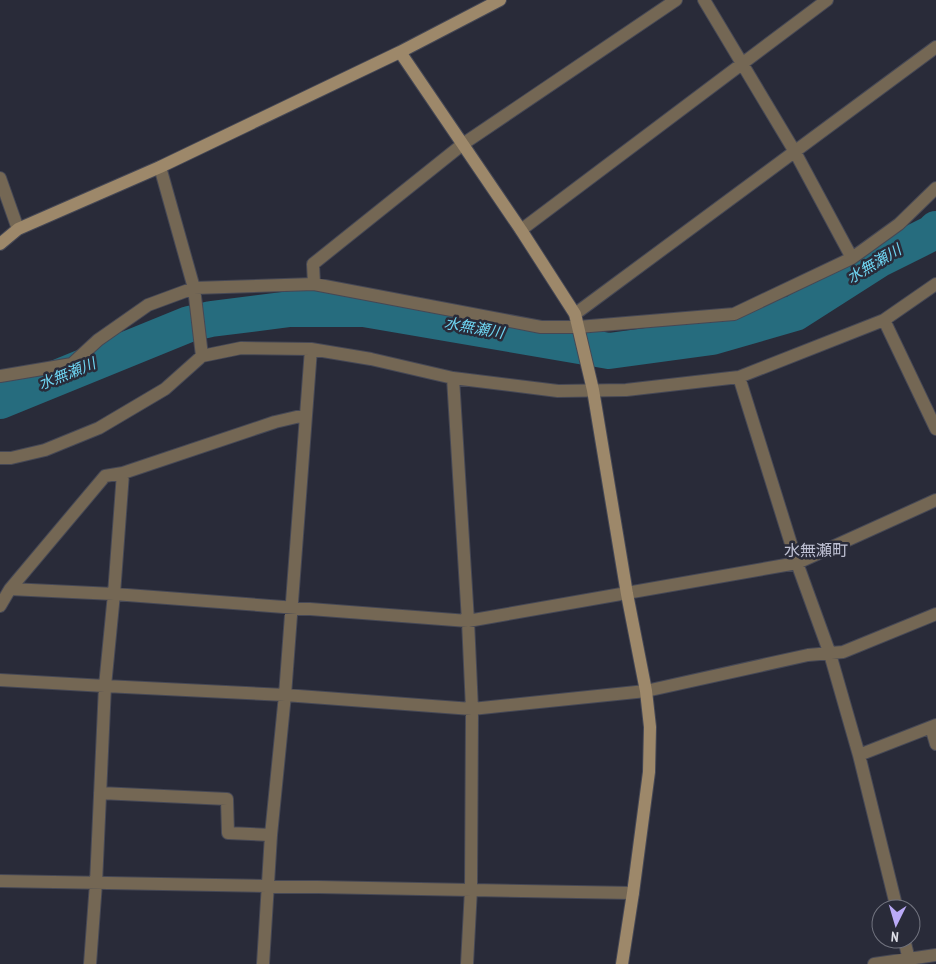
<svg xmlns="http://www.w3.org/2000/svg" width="936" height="964" viewBox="0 0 936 964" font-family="'PT Sans Narrow','Noto Sans JP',sans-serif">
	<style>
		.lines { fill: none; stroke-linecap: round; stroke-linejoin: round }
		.river { stroke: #266c7e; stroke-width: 36 }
		.street-casing { stroke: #464855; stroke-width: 14 }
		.secondary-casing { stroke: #464855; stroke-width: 14 }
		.street { stroke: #746754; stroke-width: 12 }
		.secondary { stroke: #9d886a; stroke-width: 12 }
		.labels { text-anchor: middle; stroke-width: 5; stroke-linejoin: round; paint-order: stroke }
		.water-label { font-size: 15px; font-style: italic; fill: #6fd6f3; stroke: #292b39 }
		.quarter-label { font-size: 16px; fill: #bec0d3; stroke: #292b39 }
	</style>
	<rect width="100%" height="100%" fill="#292b39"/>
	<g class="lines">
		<path class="river" d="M 0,401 L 189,324 L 211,319 L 290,309 L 364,309 L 609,351 L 712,337 L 795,313 L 878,260 L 932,233 L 936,229"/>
		<g class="street-casing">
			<path id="street" d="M 704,0 L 795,152 L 852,258
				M 160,167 L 194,288 L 202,356
				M 0,178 L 18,229
				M 521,230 L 827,0
				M 314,284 L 313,264 L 463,144 L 676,0
				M 575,314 L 936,47
				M 884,320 L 936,429
				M 0,376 L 72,364 L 98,340 L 148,305 L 194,288 L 314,284 L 541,327 L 578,327 L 734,314 L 852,258 L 899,224 L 936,188
				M 739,377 L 797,563 L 830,654 L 859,755 L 897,909
				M 0,458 L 11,458 L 45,450 L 99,428 L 165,389 L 202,356 L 241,348 L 311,349 L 371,359 L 453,378 L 558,391 L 626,390 L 739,377 L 884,320 L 936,284
				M 10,589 L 105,476 L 123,473
				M 0,606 L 10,589 L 114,594 L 468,621 L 797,563 L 936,500
				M 0,680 L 105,686 L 114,594 L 123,473 L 275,422 L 305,415
				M 931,727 L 936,744
				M 859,755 L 936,725
				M 100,793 L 227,799 L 228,833 L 271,835
				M 0,881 L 633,893
				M 904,939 L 910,964
				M 90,964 L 96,883 L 105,686 L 285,695 L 472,709 L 468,621 L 453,378
				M 263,964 L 271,835 L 285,695 L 311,349
				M 467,964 L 471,889 L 472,709 L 646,691 L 808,655 L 843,652 L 936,614
				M 874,964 L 936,955"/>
		</g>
		<g class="secondary-casing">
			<path id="secondary" d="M 400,52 L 521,230 L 575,314 L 593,390 L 627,594 L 646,691 L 650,727 L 649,772 L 633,893 L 622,964
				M 0,244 L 18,229 L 160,167 L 400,52 L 500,0"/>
		</g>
		<use href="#street" class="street"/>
		<use href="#secondary" class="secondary"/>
	</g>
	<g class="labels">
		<g class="water-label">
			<text transform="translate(874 264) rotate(-31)" y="5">水無瀬川</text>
			<text transform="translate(474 328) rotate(10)" y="5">水無瀬川</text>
			<text transform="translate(67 374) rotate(-22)" y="5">水無瀬川</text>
		</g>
		<g class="quarter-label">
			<text x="816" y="556">水無瀬町</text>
		</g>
	</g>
	<g transform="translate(896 924) rotate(185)"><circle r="24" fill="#292b39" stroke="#71737f"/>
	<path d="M0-4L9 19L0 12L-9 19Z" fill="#baaaf7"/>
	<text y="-8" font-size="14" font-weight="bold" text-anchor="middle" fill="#dddee7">N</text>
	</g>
</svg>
